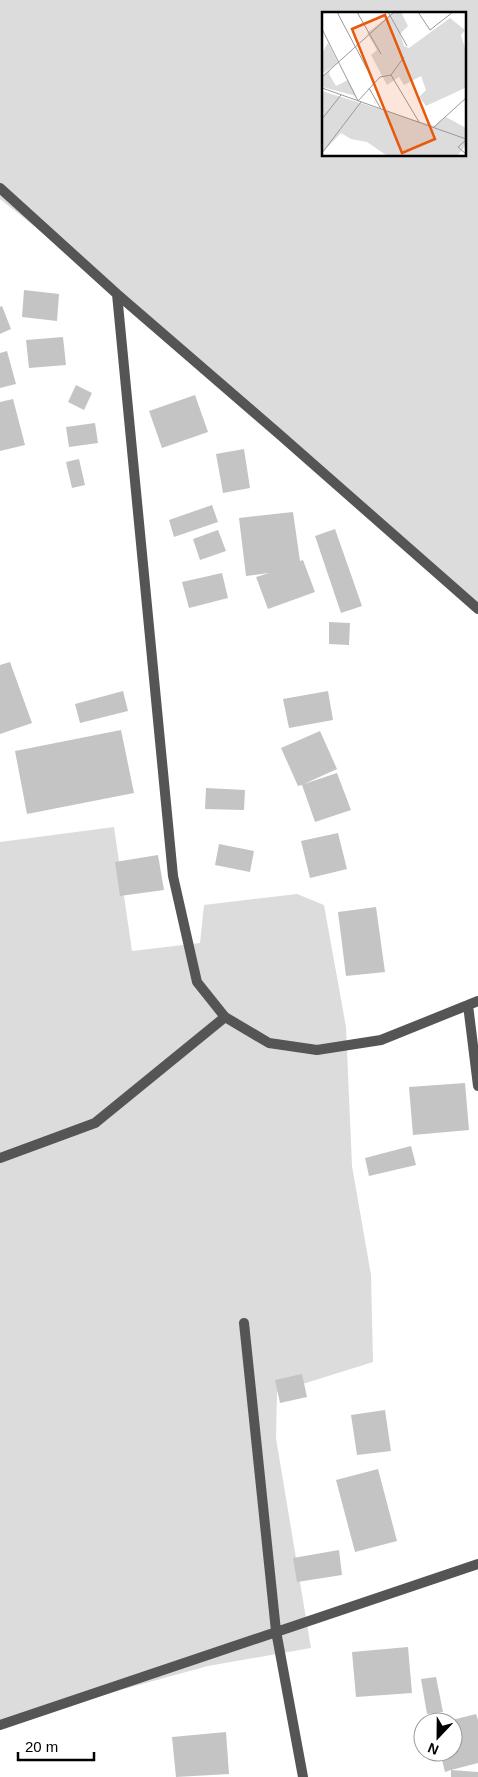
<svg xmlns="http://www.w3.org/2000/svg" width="478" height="1777" viewBox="0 0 478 1777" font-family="Arial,sans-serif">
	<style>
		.green { fill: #dcdcdc; fill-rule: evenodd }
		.building { fill: #c4c4c4 }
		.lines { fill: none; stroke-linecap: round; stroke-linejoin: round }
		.lane { stroke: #555; stroke-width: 10 }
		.street { stroke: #555; stroke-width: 10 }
		.inset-road { fill: none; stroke: #999; stroke-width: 1 }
		.view { fill: #e8590c; fill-opacity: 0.15; stroke: #e8590c; stroke-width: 2.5 }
		.inset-edge { fill: none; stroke: #000; stroke-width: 2.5 }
	</style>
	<rect width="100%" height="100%" fill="#fff"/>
	<path class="green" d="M 0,0 L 478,0 L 478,608 L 145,314 L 0,199 ZM 323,14 L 464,14 L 464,155 L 323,155 Z
		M 114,827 L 132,951 L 200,943 L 204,905 L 297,894 L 324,905 L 346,1027 L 352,1166 L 371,1275 L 373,1362 L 277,1392 L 276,1438 L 311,1648 L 208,1666 L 0,1723 L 0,842 Z"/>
	<path class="building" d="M 24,290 L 59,294 L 57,321 L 22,317 Z
		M 2,306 L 11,329 L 0,334 L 0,307 Z
		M 63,337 L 66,365 L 29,368 L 26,340 Z
		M 7,351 L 16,384 L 0,388 L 0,353 Z
		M 76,385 L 92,393 L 84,410 L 68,402 Z
		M 195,395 L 208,432 L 162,448 L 149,411 Z
		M 13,399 L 25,445 L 0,451 L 0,402 Z
		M 95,423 L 98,443 L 69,447 L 66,427 Z
		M 244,449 L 250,488 L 223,493 L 216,454 Z
		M 79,459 L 85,485 L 72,488 L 66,462 Z
		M 212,505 L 218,522 L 174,537 L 169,520 Z
		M 293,512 L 300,561 L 303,560 L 315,592 L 268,609 L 256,577 L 269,573 L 246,576 L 239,518 Z
		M 335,529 L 362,606 L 341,613 L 315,536 Z
		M 218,530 L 226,551 L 200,560 L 193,539 Z
		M 222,573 L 228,598 L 189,608 L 182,582 Z
		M 329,622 L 350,623 L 349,645 L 329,644 Z
		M 10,662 L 32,723 L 0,734 L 0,665 Z
		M 123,691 L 128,711 L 80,723 L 75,704 Z
		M 328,691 L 333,720 L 289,728 L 283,699 Z
		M 121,730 L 134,793 L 27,814 L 15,751 Z
		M 320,731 L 337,769 L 304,784 L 337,773 L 351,810 L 315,822 L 302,785 L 298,786 L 281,748 Z
		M 206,788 L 245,790 L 244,810 L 205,809 Z
		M 338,833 L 347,869 L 310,878 L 301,841 Z
		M 219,844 L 254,851 L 250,872 L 215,865 Z
		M 158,855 L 164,890 L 120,896 L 115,862 Z
		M 376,907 L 385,972 L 346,976 L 338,912 Z
		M 465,1083 L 469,1130 L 413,1135 L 409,1087 Z
		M 411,1146 L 416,1165 L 369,1176 L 365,1158 Z
		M 302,1374 L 307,1397 L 280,1403 L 275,1380 Z
		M 385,1410 L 391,1451 L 357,1455 L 351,1415 Z
		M 378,1469 L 397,1541 L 355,1552 L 336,1480 Z
		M 339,1550 L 342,1575 L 297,1582 L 293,1558 Z
		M 408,1647 L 412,1693 L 356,1697 L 352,1652 Z
		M 436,1677 L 443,1712 L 427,1714 L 421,1679 Z
		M 476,1714 L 478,1720 L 478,1763 L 451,1770 L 478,1772 L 478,1777 L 451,1777 L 451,1770 L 445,1772 L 440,1752 L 453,1752 L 453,1722 L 448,1721 Z
		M 226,1732 L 229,1774 L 176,1777 L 172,1737 Z"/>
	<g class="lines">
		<path class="lane" d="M 0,1158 L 95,1123 L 225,1017"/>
		<path class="street" d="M 0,188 L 117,294 L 279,434 L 478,609
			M 117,294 L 173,876 L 197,982 L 225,1017 L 269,1043 L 317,1050 L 381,1040 L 478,1001
			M 468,1005 L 478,1086
			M 244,1323 L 276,1631 L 303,1777
			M 0,1725 L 478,1564"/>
	</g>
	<g transform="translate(322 12)">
		<rect width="144" height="144" fill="#fff"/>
		<path d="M 72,0 L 79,0 L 86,14 L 78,22 L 82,34 L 87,36 L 128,6 L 143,18 L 139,23 L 144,40 L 143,76 L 104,94 L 97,85 L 104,78 L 99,64 L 82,73 L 77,65 L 65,73 L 49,43 L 55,38 L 45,21 ZM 6,31 L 16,51 L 0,62 L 0,41 ZM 9,57 L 7,62 L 14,74 L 26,68 L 34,84 L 0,75 L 0,64 ZM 0,79 L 112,114 L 124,105 L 144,116 L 144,133 L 136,143 L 64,143 L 45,130 L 29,127 L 19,121 L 0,141 Z" fill="#dcdcdc"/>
		<path class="inset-road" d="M 15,0 L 52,70M 35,0 L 59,42M 66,0 L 85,34M 96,0 L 108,18 L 131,0M 0,17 L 36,89M 69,63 L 82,45M 0,65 L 72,0M 0,76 L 144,127M 47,76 L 59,97M 36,89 L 58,65 L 69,63 L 97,110M 0,107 L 19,83M 112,115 L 144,86M 144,128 L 136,135 L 144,142M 0,141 L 39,90"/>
		<path class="view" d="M 63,3 L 113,127 L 80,141 L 30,17 Z"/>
		<rect width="144" height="144" class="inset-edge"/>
	</g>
	<g transform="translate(438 1737) rotate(202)"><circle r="24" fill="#ffffff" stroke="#999999"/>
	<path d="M0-4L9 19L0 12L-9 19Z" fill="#000000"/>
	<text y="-8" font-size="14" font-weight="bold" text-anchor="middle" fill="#000000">N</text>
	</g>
	<path d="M18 1752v8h76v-8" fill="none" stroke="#000000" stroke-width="2.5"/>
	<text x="25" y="1752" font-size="15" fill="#000000" stroke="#ffffff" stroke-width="4" paint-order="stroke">20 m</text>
</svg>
